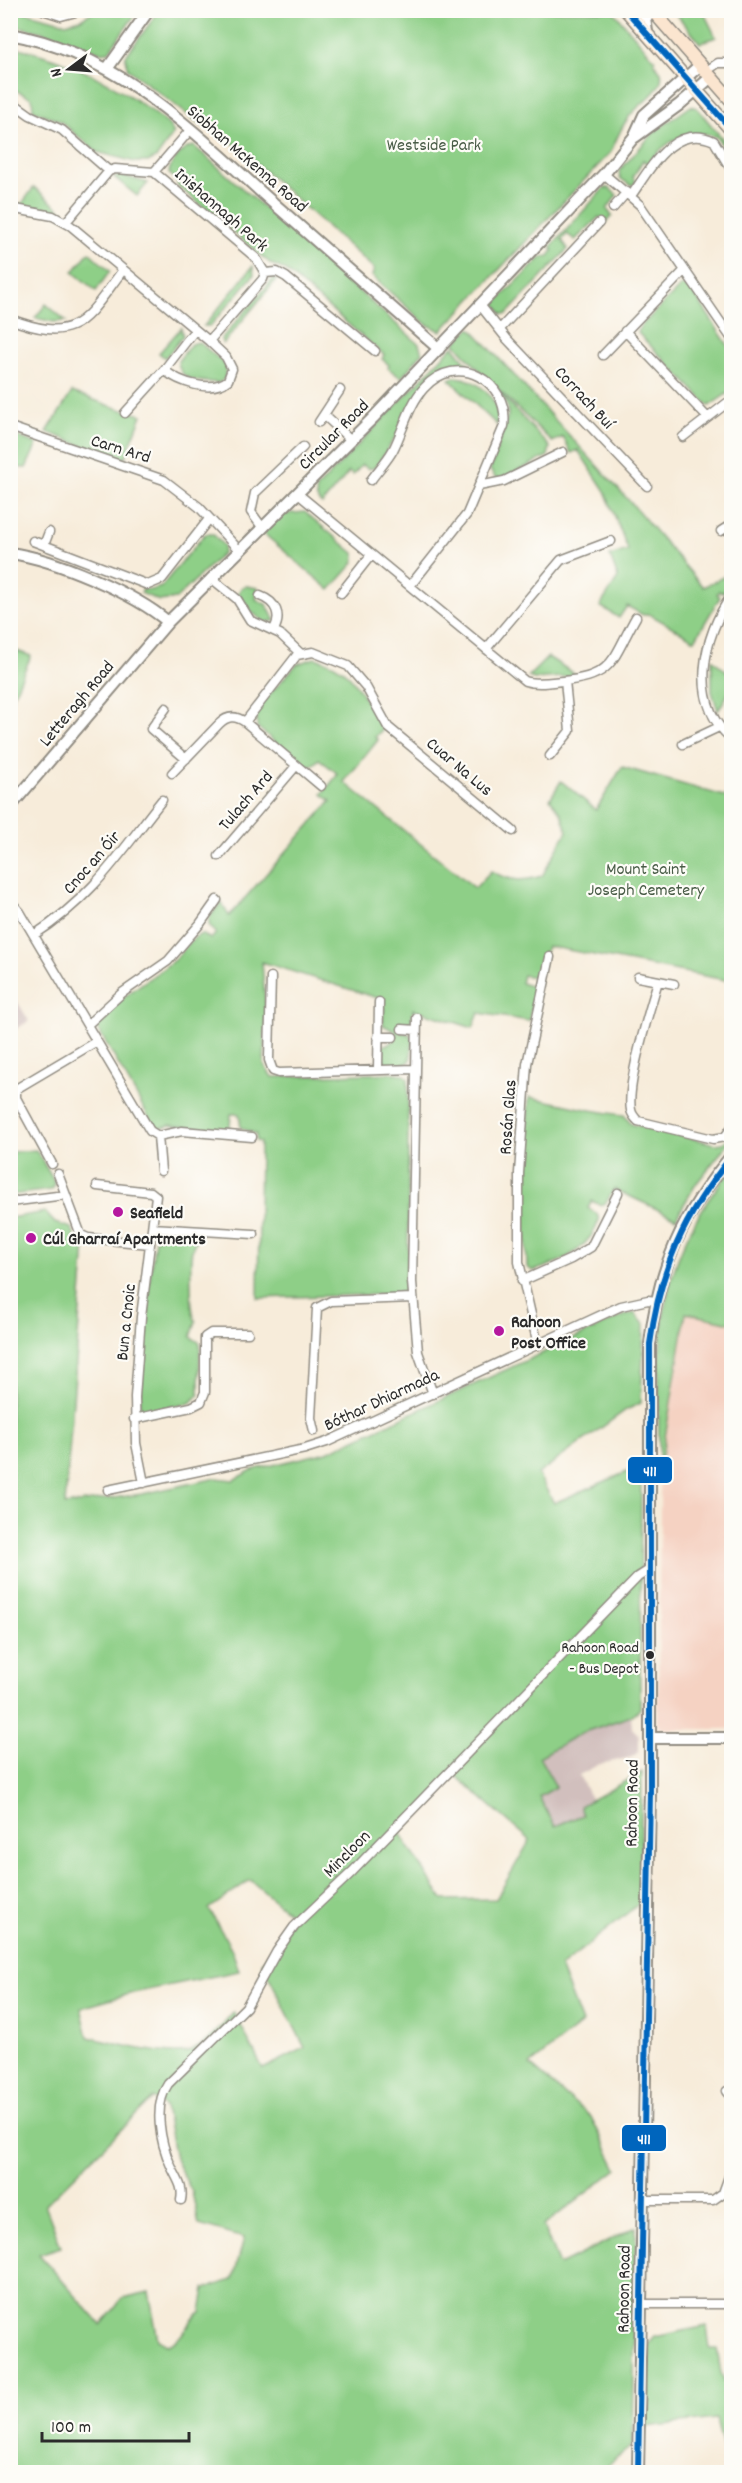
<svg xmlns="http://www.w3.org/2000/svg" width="742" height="2483" viewBox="0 0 742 2483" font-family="Dekko,sans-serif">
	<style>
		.built { fill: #f5d2c2 }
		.industrial { fill: #d1bfbd }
		.green { fill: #8ecf87; stroke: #5c7d59; stroke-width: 1.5; fill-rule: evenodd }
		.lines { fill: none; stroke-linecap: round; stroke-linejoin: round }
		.minor-casing { stroke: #918c82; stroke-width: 11 }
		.tertiary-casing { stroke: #918c82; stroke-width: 14 }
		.secondary-casing { stroke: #918c82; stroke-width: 15 }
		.minor { stroke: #fff; stroke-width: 8 }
		.tertiary { stroke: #fff; stroke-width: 10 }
		.secondary { stroke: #fbe5cf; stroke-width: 12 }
		.bus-1-casing { stroke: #fdfcf7; stroke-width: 10 }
		.bus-1 { stroke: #0065bd; stroke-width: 6 }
		.poi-dot { fill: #b5179e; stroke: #fdfcf7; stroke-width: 2 }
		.bus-dot { fill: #2b2b2b; stroke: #fdfcf7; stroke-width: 2 }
		.labels { text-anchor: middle; stroke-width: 4.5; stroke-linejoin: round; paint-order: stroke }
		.bus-label { font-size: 16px; fill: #2b2b2b; stroke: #fdfcf7; text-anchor: end }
		.park-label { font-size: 18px; fill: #495c47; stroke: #fdfcf7 }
		.street-label { font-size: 18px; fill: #2b2b2b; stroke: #fdfcf7 }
		.poi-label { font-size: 18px; font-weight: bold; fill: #2b2b2b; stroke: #fdfcf7; text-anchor: start }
		.line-badge { stroke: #fdfcf7; stroke-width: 2 }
		.badge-label { font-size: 16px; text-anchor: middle; font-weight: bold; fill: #fff }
	</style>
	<rect width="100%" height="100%" fill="#fdfcf7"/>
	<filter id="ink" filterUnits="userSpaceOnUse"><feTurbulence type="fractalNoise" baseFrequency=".0167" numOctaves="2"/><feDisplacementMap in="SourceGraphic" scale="12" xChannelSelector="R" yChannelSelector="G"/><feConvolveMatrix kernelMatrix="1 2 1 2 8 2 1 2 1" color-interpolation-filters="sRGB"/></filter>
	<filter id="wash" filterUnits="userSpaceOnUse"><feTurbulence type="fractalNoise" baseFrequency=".008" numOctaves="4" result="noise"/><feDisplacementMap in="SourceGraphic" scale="24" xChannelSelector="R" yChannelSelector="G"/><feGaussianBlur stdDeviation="1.35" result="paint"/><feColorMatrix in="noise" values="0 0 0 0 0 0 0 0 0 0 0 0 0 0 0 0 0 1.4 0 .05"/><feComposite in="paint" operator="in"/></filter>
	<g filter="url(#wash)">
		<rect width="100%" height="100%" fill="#f7ecda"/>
		<path class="built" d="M 731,1169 L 731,1729 L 665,1729 L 660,1728 L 658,1722 L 662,1320 L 676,1262 L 686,1237 L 702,1208 Z"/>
		<path class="industrial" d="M 11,991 L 29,1021 L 11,1032 L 10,1032 Z
			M 631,1716 L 632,1728 L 639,1735 L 639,1752 L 632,1757 L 600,1764 L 579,1775 L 592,1801 L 580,1806 L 583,1815 L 555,1826 L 539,1796 L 556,1786 L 539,1757 L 581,1733 Z"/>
		<path class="green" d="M 11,10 L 21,11 L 66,23 L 81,19 L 94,11 L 138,11 L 109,51 L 103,53 L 42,32 L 11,25 Z
			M 613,11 L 655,60 L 654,63 L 661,72 C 666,90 638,104 629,117 C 621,127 616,140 611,152 L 441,331 L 426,324 L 372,276 L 374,269 L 371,266 L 213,125 L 205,128 L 128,69 L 125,57 L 159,11 Z
			M 677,11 L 703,11 L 716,37 L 700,43 L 677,15 Z
			M 11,46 C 71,60 121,85 168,124 L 174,133 L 157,157 L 148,162 L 135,162 L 97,152 L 60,121 L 33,110 L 32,98 L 15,90 L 11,93 Z
			M 691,106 L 697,108 L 731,149 L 731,160 L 717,137 C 689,126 664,142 648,164 L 643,160 L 633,177 L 636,182 L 634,185 L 630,185 L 620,178 L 619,171 L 654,132 Z
			M 194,146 L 419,344 L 422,353 L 401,378 L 388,368 L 389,365 L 382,359 L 384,355 L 285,270 L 271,264 L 177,185 L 178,183 L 169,173 C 170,162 183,147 194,146 Z
			M 120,175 L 148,183 L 137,196 L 114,177 Z
			M 34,187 L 63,212 L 62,214 L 21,205 Z
			M 604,188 L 609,188 L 617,195 L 607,209 L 612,216 L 607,221 L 599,217 L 575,240 L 567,234 L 562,240 L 568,249 L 507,314 L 502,314 L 495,303 L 542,257 L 549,256 L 553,250 L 551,247 Z
			M 89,252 L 110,271 L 96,291 L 73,272 Z
			M 253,266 L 254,275 L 210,326 L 204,326 Z
			M 273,279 L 277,279 L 223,344 L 221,339 Z
			M 681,286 L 690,287 L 731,350 L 731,391 L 709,406 L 638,333 L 640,327 Z
			M 46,304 L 66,321 L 54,322 L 35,318 Z
			M 181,328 L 183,336 L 165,358 L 159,353 Z
			M 469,329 L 472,329 L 633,505 L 703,587 L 731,573 L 731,581 L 723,593 L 719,591 L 717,594 L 720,597 L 695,640 L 649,614 L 643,615 L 627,606 L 619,618 L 600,606 L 618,578 L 610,556 L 628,550 L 605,491 L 578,450 L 571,453 L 563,437 L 552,442 C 520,409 484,379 455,343 Z
			M 199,342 L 226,365 L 225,378 L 219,383 C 202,381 179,383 178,361 L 191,344 Z
			M 453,346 L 472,370 L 456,367 L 437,373 L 376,467 L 369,469 L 362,465 L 353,475 L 349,472 L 322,504 C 316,500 315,495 317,488 Z
			M 454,377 C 477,377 503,401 497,425 L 449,379 Z
			M 72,392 L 119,409 L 142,415 L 125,458 L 88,448 L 47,432 Z
			M 499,392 L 550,447 L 548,456 L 505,477 L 496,479 L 490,470 L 508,415 L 508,408 Z
			M 11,434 L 37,444 L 26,468 L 11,467 Z
			M 305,512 L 355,554 L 354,563 L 330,590 L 263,533 L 283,514 Z
			M 205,534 L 213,534 L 224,546 L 223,553 L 176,599 L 159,601 L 141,593 L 143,589 L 151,590 L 161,587 Z
			M 247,586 L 258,588 L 256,599 L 267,605 L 275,621 L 264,622 L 248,609 L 238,593 L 242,587 Z
			M 11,649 L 31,656 L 11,701 L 10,649 Z
			M 548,657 L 578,676 L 534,679 L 528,677 Z
			M 315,658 C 359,668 360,698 383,729 L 375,737 L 378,740 L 344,782 L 475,888 L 491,871 C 509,881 522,882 542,876 L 567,831 L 561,813 L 550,799 L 561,781 L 596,810 L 622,767 L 731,798 L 731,981 L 547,946 L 540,974 L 534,977 L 523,975 L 521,983 L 531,986 L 534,991 L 529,1021 L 479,1013 L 473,1028 L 413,1009 L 411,1023 L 400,1025 L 399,1032 L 409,1034 L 413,1041 L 410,1061 C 404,1066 393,1066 386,1063 L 382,1057 L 383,1046 L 395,1040 L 396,1032 L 383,1025 L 384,1000 L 262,962 L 266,1012 L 264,1065 L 272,1077 L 395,1073 L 403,1074 L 408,1078 L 408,1285 L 405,1291 L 399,1294 L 258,1298 L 260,1142 L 256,1141 L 256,1134 L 241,1128 L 239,1114 L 231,1114 L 230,1126 L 223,1130 L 170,1125 L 160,1128 L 154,1126 L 98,1029 C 102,1005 157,976 175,959 C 184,951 190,937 202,934 L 211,939 L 216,933 L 209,925 L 209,918 L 221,902 L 229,916 L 331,801 L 322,794 L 338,774 L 319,759 L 312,766 L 305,767 L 257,727 L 257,713 L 260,705 L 297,664 Z
			M 712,659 L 731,675 L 731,689 L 718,711 L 712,692 Z
			M 529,1097 C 562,1103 591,1112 624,1115 L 631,1124 L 715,1144 L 723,1143 L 731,1136 L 731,1140 L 696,1184 L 676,1218 L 614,1189 L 606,1203 L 600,1205 L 592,1201 L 588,1208 L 597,1214 L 599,1220 C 590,1249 561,1263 533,1271 L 527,1267 L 524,1185 Z
			M 36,1150 L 54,1181 L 54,1187 L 51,1190 L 11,1195 L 11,1152 Z
			M 731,1169 L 731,1323 L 686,1313 L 659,1473 C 659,1351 648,1271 731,1169 Z
			M 45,1212 L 55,1223 L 72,1228 L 77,1244 L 85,1245 L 65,1505 L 142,1494 L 217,1478 L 233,1480 L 252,1470 L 327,1452 L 623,1316 L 635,1313 L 644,1324 L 641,1403 L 626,1410 L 538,1474 L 554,1503 L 641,1466 L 640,1709 L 631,1716 L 581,1733 L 539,1757 L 556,1787 L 539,1797 L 555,1826 L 583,1815 L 580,1806 L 642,1772 L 640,1903 L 560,1967 L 582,2023 L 530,2065 L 591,2117 L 617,2169 L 543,2226 L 559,2265 L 636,2227 L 633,2445 L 599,2472 L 11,2472 L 10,1218 ZM 454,1774 L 530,1840 L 496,1899 L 443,1900 L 398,1830 L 428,1804 ZM 250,1880 L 294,1917 L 262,1963 L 305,2048 L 263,2069 L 234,2012 C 222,2026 210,2041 193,2050 C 175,2060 109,2042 88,2037 L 81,2008 L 133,1993 L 239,1971 L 232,1950 L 209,1909 ZM 153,2098 L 165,2107 L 175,2159 L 192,2192 L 199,2225 L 244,2238 L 233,2280 L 205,2288 L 201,2313 C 185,2321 185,2340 167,2345 L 158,2340 L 149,2292 L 123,2298 L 101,2325 L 39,2254 L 61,2247 L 45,2205 Z
			M 166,1234 L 195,1234 L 197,1237 C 196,1242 193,1245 192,1250 C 190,1261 190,1316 196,1321 L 191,1337 L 200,1343 L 199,1395 L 190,1403 L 146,1412 L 140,1407 L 145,1316 L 155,1239 Z
			M 707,2326 L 710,2349 L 717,2349 L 721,2373 L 731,2398 L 731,2472 L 729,2472 L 716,2419 L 646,2427 L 648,2345 L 655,2337 Z"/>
	</g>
	<g filter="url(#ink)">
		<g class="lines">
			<g class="minor-casing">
				<path id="minor" d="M 43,10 L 61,16 L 83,10
					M 705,72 L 718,63 L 732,63
					M 16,105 L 30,115 L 62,130 L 109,171
					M 154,172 L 256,258 L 265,273
					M 604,174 L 640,205 L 732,339
					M 631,196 C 650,169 674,122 714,141 L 732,171
					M 10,208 L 53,216 L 71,226 L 209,341 L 226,357 L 232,369 L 228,380 C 211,394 179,382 164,370
					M 613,208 L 627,192
					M 66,222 L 109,171 L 115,169 L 154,172 L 191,129
					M 265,273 L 277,272 L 286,277 L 375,351
					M 480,305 L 507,339 L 647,486
					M 10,319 C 78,345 85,320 123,270
					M 500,329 L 599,223
					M 625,331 L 707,417
					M 209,341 L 263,279 L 265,273
					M 603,355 L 684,271
					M 125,413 L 164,370 L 195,330
					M 324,415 L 351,440
					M 319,422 L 340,390
					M 10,427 L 164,480 L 199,507 L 238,549
					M 683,437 L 727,403
					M 371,480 C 378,470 387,461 393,450 C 403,431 409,404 424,388 C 457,351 510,381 504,426 L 467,514 L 410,586
					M 479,486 L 504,481 L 563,452
					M 297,493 L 525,681 C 538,685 551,682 563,681 C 615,677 613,657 636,617
					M 262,527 L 251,512 L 255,493 L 303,447
					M 721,531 L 732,524
					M 33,541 L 148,585 L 162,579 L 209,519
					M 44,545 L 49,532
					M 211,578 L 237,599 L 250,620 L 280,634 L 300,653
					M 341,593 L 371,555
					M 732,595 C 703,635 688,703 732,739
					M 260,596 C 276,602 282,615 274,630
					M 486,649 L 561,560 L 611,541
					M 166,708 L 151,729 L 186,759
					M 245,722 L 297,655 L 313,652 L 348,666 L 366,687 L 388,727 L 513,831
					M 683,744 L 719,727
					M 550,756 L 570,731 L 565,681
					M 172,773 L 219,724 C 227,716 235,715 245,722 L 321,786
					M 219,856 L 296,766
					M 10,901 L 20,912 L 150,1131 L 158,1136 L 161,1171
					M 34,935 C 93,897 120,853 162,800
					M 271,977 L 269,1060 L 273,1071 L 279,1073 L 415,1069
					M 638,977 L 674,984
					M 658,981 C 650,1009 626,1084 631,1110 C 632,1115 635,1118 638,1121 L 713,1139 L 725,1137 L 732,1127
					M 417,1018 L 412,1282 L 418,1352 L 433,1394
					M 87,1025 L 122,993 L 168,961 L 200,924 L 217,900
					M 402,1029 L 416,1030
					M 378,1037 L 393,1037
					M 378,1070 L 379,1002
					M 158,1136 L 182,1131 L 252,1137
					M 52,1164 L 16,1098 L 16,1089 L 97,1041
					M 58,1174 L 81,1235 L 88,1238 L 150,1244
					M 97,1186 L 151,1192 L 156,1196 L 141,1317 L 135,1397 L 136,1443 L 144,1483
					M 10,1202 L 65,1195
					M 152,1228 L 254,1234
					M 522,1281 L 571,1259 L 591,1247 L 618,1193
					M 538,1345 L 519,1262 L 519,1173 L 527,1064 L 550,957
					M 134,1419 L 191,1407 L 201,1402 L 205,1392 L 205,1337 L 211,1333 L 248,1333
					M 314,1431 L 311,1418 L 317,1308 L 331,1301 L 413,1298
					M 108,1490 L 305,1449 L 327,1442 L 621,1306 L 648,1300 L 656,1301
					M 727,2091 L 732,2098
					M 181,2200 C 184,2186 176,2178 171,2166 C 160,2142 153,2106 168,2084 L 246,2007 L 277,1951 L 294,1927 L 352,1872 L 638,1577 L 649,1570
					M 641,2200 L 713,2200 L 723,2193 L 732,2168
					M 641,2304 L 732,2304"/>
			</g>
			<g class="tertiary-casing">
				<path id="tertiary" d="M 647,32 L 645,17 L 662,10
					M 10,34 C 118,53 194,132 271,201 C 327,250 383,299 439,349
					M 107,69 L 149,10
					M 635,137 L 679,105 L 710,78
					M 10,553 C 55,559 134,593 168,622
					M 10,807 L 168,622 L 373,418 L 604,174 L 634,137 L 644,115 L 699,66
					M 650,1738 L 732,1738
					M 638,2472 L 650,1792 L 650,1344 C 658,1267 683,1214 732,1155"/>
			</g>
			<g class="secondary-casing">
				<path id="secondary" d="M 626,10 L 732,131
					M 652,10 L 732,101"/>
			</g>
			<use href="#minor" class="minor"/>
			<use href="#tertiary" class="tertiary"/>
			<use href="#secondary" class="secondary"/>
			<g class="bus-1-casing">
				<path id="bus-1" d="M 626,10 L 732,130
					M 638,2472 L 650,1792 L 650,1344 C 660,1268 684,1215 732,1156"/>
			</g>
			<use href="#bus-1" class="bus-1"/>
		</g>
	</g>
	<g class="poi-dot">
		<circle cx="118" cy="1212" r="6"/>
		<circle cx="31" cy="1238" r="6"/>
		<circle cx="499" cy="1331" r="6"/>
	</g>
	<circle class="bus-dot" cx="650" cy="1655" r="5"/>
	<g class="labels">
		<g class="bus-label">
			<text x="639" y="1652">Rahoon Road<tspan x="639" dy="21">- Bus Depot</tspan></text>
		</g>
		<g class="park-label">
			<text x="434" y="150">Westside Park</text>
			<text x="646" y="874">Mount Saint<tspan x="646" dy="21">Joseph Cemetery</tspan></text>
		</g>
		<g class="street-label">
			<text transform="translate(248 158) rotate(41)" y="6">Siobhan McKenna Road</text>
			<text transform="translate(222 209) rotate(41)" y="6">Inishannagh Park</text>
			<text transform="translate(585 397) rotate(47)" y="6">Corrach Buí</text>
			<text transform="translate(333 434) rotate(-45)" y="6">Circular Road</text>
			<text transform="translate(121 448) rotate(17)" y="6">Carn Ard</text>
			<text transform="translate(76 703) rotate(-50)" y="6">Letteragh Road</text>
			<text transform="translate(460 766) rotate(40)" y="6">Cuar Na Lus</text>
			<text transform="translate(245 800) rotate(-49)" y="6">Tulach Ard</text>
			<text transform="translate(91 862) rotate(-49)" y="6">Cnoc an Óir</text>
			<text transform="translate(507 1117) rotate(-86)" y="6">Rosán Glas</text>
			<text transform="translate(125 1322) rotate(-84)" y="6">Bun a Cnoic</text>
			<text transform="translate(381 1399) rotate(-25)" y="6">Bóthar Dhiarmada</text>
			<text transform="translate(631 1803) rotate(-89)" y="6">Rahoon Road</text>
			<text transform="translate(346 1853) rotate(-45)" y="6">Mincloon</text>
			<text transform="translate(623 2289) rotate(-89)" y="6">Rahoon Road</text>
		</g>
		<g class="poi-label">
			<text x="130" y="1218">Seafield</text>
			<text x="43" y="1244">Cúl Gharraí Apartments</text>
			<text x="511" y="1327">Rahoon<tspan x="511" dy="21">Post Office</tspan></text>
		</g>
	</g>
	<g class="line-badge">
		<rect x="627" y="1456" width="46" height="28" rx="6" fill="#0065bd"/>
		<rect x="621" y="2124" width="46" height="28" rx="6" fill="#0065bd"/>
	</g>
	<g class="badge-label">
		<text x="650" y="1476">411</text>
		<text x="644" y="2144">411</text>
	</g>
	<rect width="742" height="2483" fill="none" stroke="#fdfcf7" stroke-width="36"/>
	<g transform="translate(69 69) rotate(254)" stroke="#fdfcf7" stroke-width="4.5" paint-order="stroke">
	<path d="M0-4.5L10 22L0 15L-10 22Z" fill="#2b2b2b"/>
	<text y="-9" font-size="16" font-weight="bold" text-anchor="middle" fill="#2b2b2b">N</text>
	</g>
	<path d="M42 2432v9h147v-9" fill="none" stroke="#2b2b2b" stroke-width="3"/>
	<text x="51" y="2432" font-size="18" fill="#2b2b2b" stroke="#fdfcf7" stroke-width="4.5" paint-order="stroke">100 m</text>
</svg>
